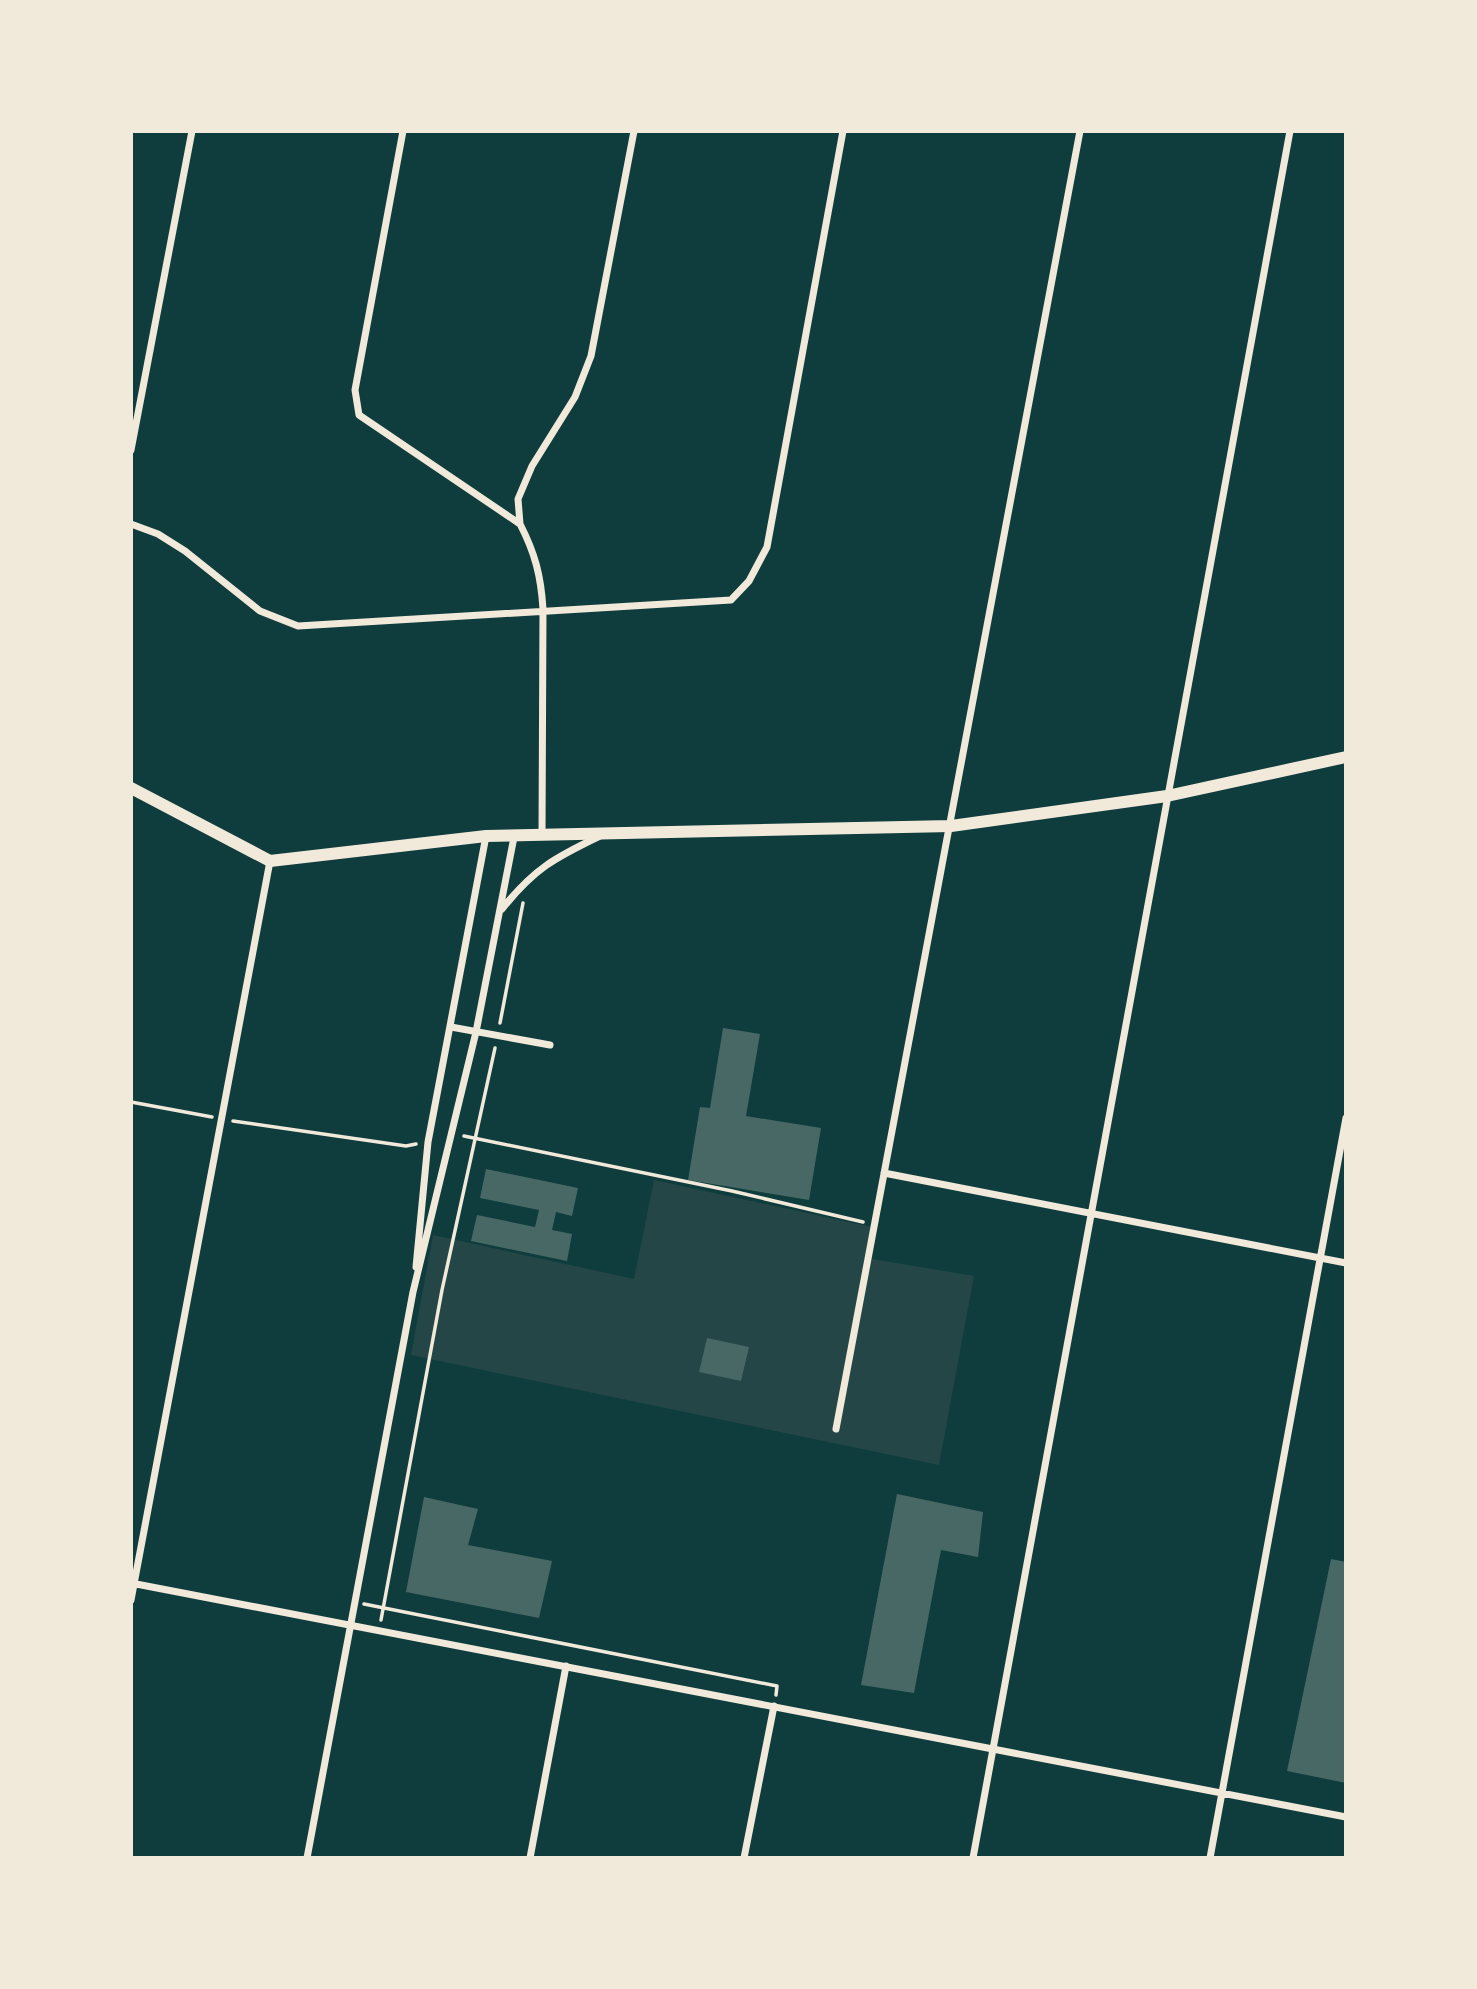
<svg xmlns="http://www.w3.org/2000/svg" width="1477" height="1989" viewBox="0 0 1477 1989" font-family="Helvetica,sans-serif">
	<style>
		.green { fill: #244646 }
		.building { fill: #486865 }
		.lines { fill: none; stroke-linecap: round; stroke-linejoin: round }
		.path { stroke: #f1e9da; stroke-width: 3.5 }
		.minor { stroke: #f1e9da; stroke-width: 7 }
		.tertiary { stroke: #f1e9da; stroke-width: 12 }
	</style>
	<rect width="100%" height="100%" fill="#0f3d3e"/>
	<path class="green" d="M 654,1180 L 876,1228 L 872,1259 L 974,1276 L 939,1465 L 411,1355 L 433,1235 L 634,1279 Z"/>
	<path class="building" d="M 723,1028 L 760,1034 L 746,1116 L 821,1128 L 809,1200 L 688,1180 L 700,1107 L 710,1108 Z
		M 486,1169 L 578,1188 L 572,1216 L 556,1212 L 552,1230 L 572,1234 L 567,1261 L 471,1241 L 477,1215 L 535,1227 L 539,1210 L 480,1198 Z
		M 707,1338 L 749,1347 L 741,1381 L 699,1372 Z
		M 897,1494 L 983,1512 L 978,1557 L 941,1550 L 914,1693 L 861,1685 Z
		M 424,1497 L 478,1509 L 468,1545 L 552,1561 L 539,1618 L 406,1592 Z
		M 1331,1559 L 1346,1562 L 1346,1783 L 1287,1771 Z"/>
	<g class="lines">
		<path class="path" d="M 500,1023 L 523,903
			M 131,1102 L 212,1117
			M 233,1121 L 406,1146 L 416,1144
			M 464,1136 L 732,1191 L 863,1222
			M 364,1604 L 777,1686 L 776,1695
			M 381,1620 L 442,1290 L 495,1048"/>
		<path class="minor" d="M 403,131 L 355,390 L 359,415 L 520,524 C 535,553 541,576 543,609 L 542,836
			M 131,450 L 192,131
			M 131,524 L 158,534 L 185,551 L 260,611 L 298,626 L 731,600 L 749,581 L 767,547 L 843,131
			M 520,524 L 518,499 L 532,466 L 575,397 L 591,356 L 634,131
			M 502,909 C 534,869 554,858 600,836
			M 451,1027 L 550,1045
			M 884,1173 L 1346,1263
			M 416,1267 L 428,1142 L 486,836
			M 836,1429 L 1080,131
			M 131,1583 L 1346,1817
			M 131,1600 L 270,861
			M 307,1858 L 413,1292 L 476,1032 L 514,837
			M 530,1858 L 566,1666
			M 744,1858 L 774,1706
			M 973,1858 L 1290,131
			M 1210,1858 L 1346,1118"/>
		<path class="tertiary" d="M 131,788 L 270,861 L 486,836 L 951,826 L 1167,796 L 1346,757"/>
	</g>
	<rect width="1477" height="1989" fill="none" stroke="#f1e9da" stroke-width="266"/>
</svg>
